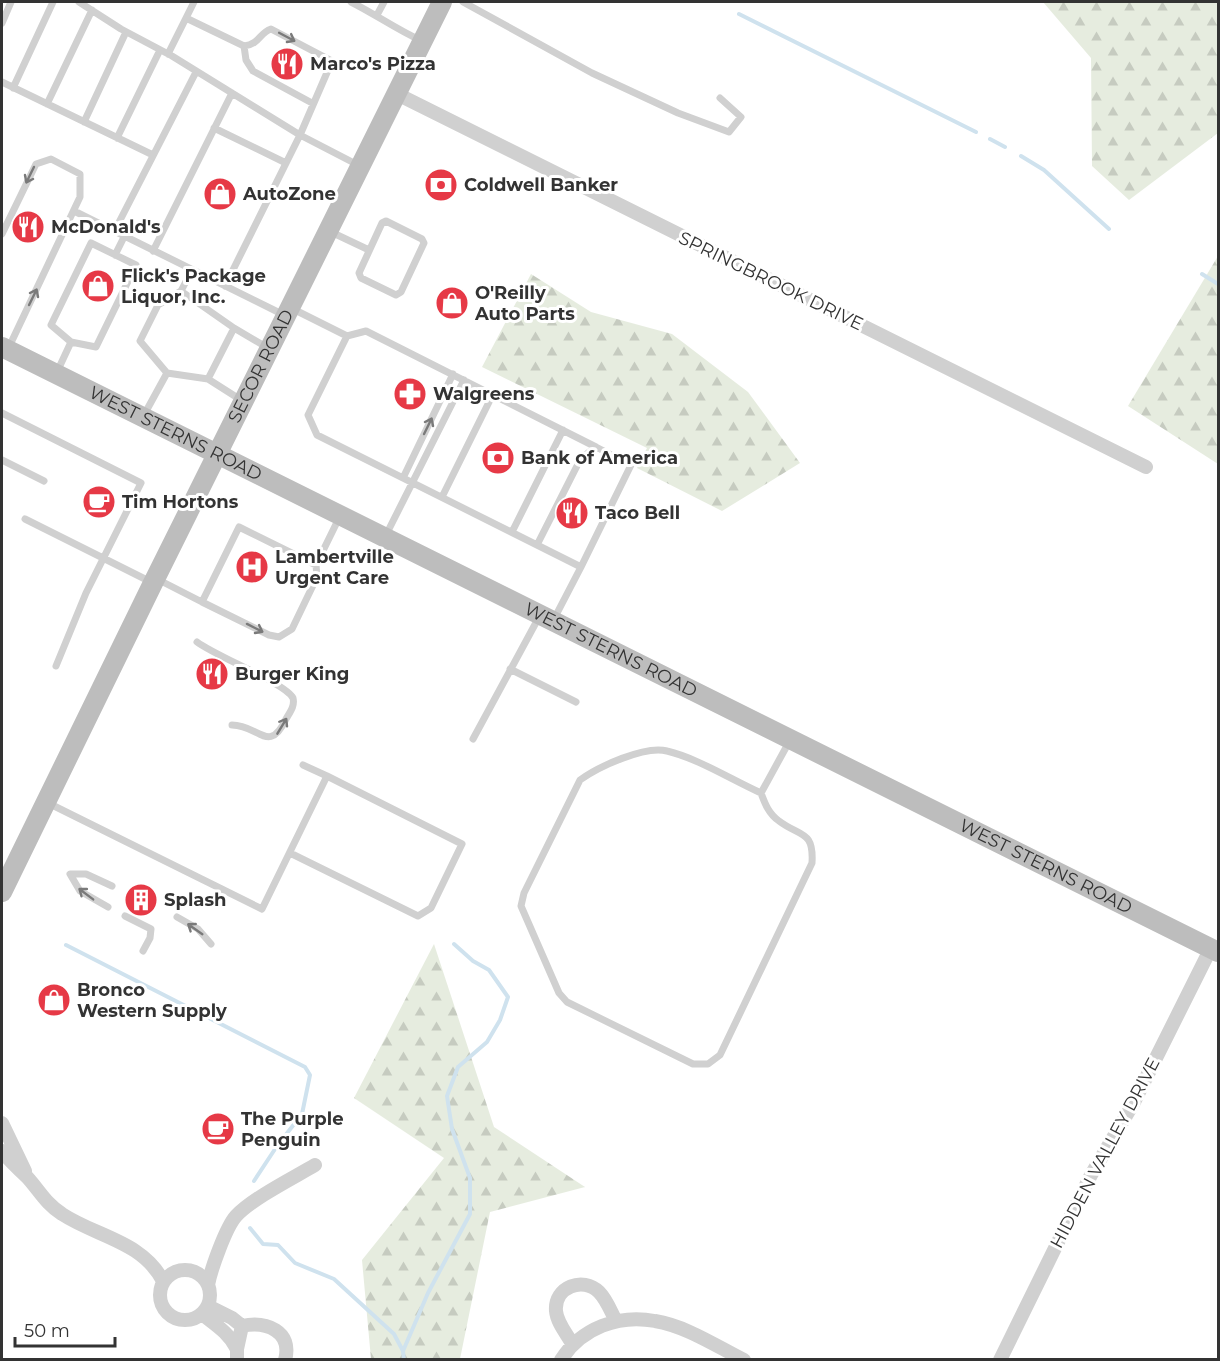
<svg xmlns="http://www.w3.org/2000/svg" width="1220" height="1361" viewBox="0 0 1220 1361" font-family="Montserrat,sans-serif">
	<style>
		.forest { fill: url(#forest-firs) }
		.lines { fill: none; stroke-linecap: round; stroke-linejoin: round }
		.stream { stroke: #cfe2ee; stroke-width: 4 }
		.lane { stroke: #d0d0d0; stroke-width: 7 }
		.street { stroke: #d0d0d0; stroke-width: 14 }
		.secondary { stroke: #bdbdbd; stroke-width: 20 }
		.oneway { stroke: #7a7a7a }
		.labels { text-anchor: middle; stroke-width: 6; stroke-linejoin: round; paint-order: stroke }
		.poi-label { font-size: 18px; font-weight: bold; fill: #333; stroke: #fff; text-anchor: start }
		.street-label { font-size: 18px; fill: #333; stroke: #fff }
	</style>
	<defs>
		<pattern id="forest-firs" width="22" height="20" patternUnits="userSpaceOnUse" patternTransform="scale(1.5)"><rect width="22" height="20" fill="#e6ecdf"/><path d="M5 1l3.5 6h-7zM16 11l3.5 6h-7z" fill="#c6cbc0"/></pattern>
	</defs>
	<rect width="100%" height="100%" fill="#fff"/>
	<path class="forest" d="M 1043,2 L 1218,2 L 1218,133 L 1129,200 L 1092,166 L 1091,58 Z
		M 1218,256 L 1218,464 L 1128,406 Z
		M 531,274 L 591,312 L 672,334 L 748,392 L 800,463 L 722,511 L 637,468 L 647,448 L 482,367 Z
		M 434,944 L 494,1127 L 585,1187 L 490,1212 L 460,1359 L 371,1359 L 362,1260 L 444,1158 L 354,1098 Z"/>
	<g class="lines">
		<path class="stream" d="M 739,14 L 976,132
			M 990,139 L 1005,147
			M 1021,156 L 1044,170 L 1109,229
			M 1202,274 L 1218,284
			M 66,945 L 305,1067 L 310,1075 L 302,1114 L 277,1146 L 254,1181
			M 250,1228 L 263,1244 L 278,1245 L 295,1263 L 334,1279 L 394,1334 L 403,1351 L 404,1360
			M 403,1351 L 428,1293 L 470,1214 L 470,1178 L 452,1129 L 447,1096 L 458,1067 L 487,1042 L 500,1020 L 508,997 L 489,970 L 473,961 L 454,944"/>
		<path class="lane" d="M 79,2 L 121,29 L 172,56 L 300,135 L 358,165
			M 351,2 C 375,14 396,29 420,40
			M 463,2 L 592,73 L 678,113 L 729,132 L 741,117 L 720,98
			M 377,15 L 384,2
			M 186,18 L 244,46 C 260,44 259,33 271,29 L 332,61 L 300,135 L 225,286
			M 2,23 L 11,2
			M 244,46 L 246,60 L 253,71 L 312,103
			M 168,54 L 194,2
			M 2,82 L 153,155
			M 13,88 L 53,2
			M 47,104 L 92,10
			M 84,122 L 126,32
			M 214,128 L 286,163
			M 117,138 L 160,50
			M 74,211 L 284,315
			M 386,221 L 422,239 L 424,243 L 401,292 L 396,295 L 361,278 L 359,273 L 382,223 Z
			M 114,232 L 196,72
			M 331,232 L 369,250
			M 2,234 L 36,164 L 51,159 L 80,174 L 80,197 L 9,347
			M 91,243 L 136,265 L 96,347 L 71,342 L 51,325 Z
			M 153,251 L 232,93
			M 115,255 L 124,237
			M 181,291 L 234,328
			M 293,309 L 347,336 L 308,415 L 317,435 L 581,567 L 554,619
			M 347,336 L 366,331 L 596,447
			M 57,372 L 71,342
			M 167,373 L 140,341 L 158,305 L 181,291 L 192,270
			M 208,379 L 241,400
			M 2,413 L 141,483 L 86,593 L 56,666
			M 144,415 L 167,373 L 208,379 L 234,328 L 268,348
			M 2,460 L 44,481
			M 403,478 L 453,374
			M 442,497 L 493,394
			M 25,519 L 151,582
			M 512,532 L 563,430
			M 386,535 L 464,380
			M 537,545 L 581,458 L 596,447 L 631,465 L 581,567
			M 157,579 L 202,602 L 239,527 L 316,565 L 340,516
			M 202,602 L 269,635 L 279,637 L 292,629 L 317,577 L 316,565
			M 197,642 C 217,657 285,683 293,698 C 295,706 290,712 286,719 C 269,755 259,725 232,725
			M 510,669 L 576,702
			M 473,739 L 539,617
			M 761,793 C 765,804 769,814 779,821 C 800,837 814,830 812,863 L 720,1055 L 708,1064 L 693,1064 L 567,1002 L 559,993 L 521,906 L 524,893 L 580,780 C 598,767 645,745 667,751 C 697,758 732,780 761,793 L 789,742
			M 48,803 L 262,909 L 327,776 L 303,765
			M 290,853 L 418,916 L 431,908 L 462,844 L 327,776
			M 108,907 L 80,891 L 70,874 L 86,874 L 112,886
			M 125,916 L 151,929 L 150,938 L 143,951
			M 177,917 L 198,929 L 211,944"/>
		<path class="street" d="M 397,94 L 1146,467
			M 2,1123 L 25,1171
			M 2,1151 C 9,1161 18,1168 27,1177 C 39,1190 46,1204 62,1214 C 97,1237 142,1241 163,1281
			M160 1295a25 25 0 1 1 50 0a25 25 0 1 1-50 0Z
			M 208,1285 C 211,1269 226,1227 236,1216 C 253,1198 293,1178 315,1165
			M 208,1306 L 232,1318 L 242,1326
			M 202,1314 C 216,1325 229,1333 237,1349
			M 573,1345 C 567,1334 557,1323 556,1311 C 554,1287 583,1276 599,1292 C 607,1300 611,1312 616,1321
			M 237,1360 L 237,1349 L 242,1326 C 266,1321 293,1331 285,1360
			M 561,1360 C 581,1328 619,1314 655,1321 C 686,1326 716,1346 744,1360
			M 1000,1360 L 1091,1175 L 1133,1104 L 1211,948"/>
		<g class="secondary">
			<path id="s1" d="M 2,347 L 1218,952"/>
			<path id="s2" d="M 2,892 L 153,583 L 442,2"/>
		</g>
	</g>
	<defs><path id="oneway-shaft" d="M-6 0H5M1.5-3L5.5 0L1.5 3" fill="none" stroke-width="1.6" stroke-linecap="round" stroke-linejoin="round" transform="scale(1.5)"/></defs>
	<g class="oneway">
		<use href="#oneway-shaft" transform="translate(287 37) rotate(28)"/>
		<use href="#oneway-shaft" transform="translate(30 175) rotate(116)"/>
		<use href="#oneway-shaft" transform="translate(33 297) rotate(-64)"/>
		<use href="#oneway-shaft" transform="translate(428 426) rotate(-64)"/>
		<use href="#oneway-shaft" transform="translate(255 628) rotate(27)"/>
		<use href="#oneway-shaft" transform="translate(282 726) rotate(-59)"/>
		<use href="#oneway-shaft" transform="translate(86 894) rotate(-143)"/>
		<use href="#oneway-shaft" transform="translate(195 929) rotate(-145)"/>
	</g>
	<defs>
		<g id="restaurant-disc" transform="scale(1.725)"><circle r="9.5" fill="#e63946" stroke="#fff"/><path d="M-5-6h1v4h1v-4h1v4h1v-4h1v5L-1.5 .5V6h-2V.5L-5-1ZM5-6V6H3V1.5H1.5Q1.5-4 5-6Z" fill="#fff"/></g>
		<g id="bank-disc" transform="scale(1.725)"><circle r="9.5" fill="#e63946" stroke="#fff"/><path d="M-6-4H6V4H-6ZM0-2.3a2.3 2.3 0 1 0 0 4.6a2.3 2.3 0 1 0 0-4.6Z" fill="#fff"/></g>
		<g id="shop-disc" transform="scale(1.725)"><circle r="9.5" fill="#e63946" stroke="#fff"/><path d="M-5-2.5h2.3a2.7 3.5 0 0 1 5.4 0H5L5.5 6h-11ZM-1.5-2.5h3a1.5 2.3 0 0 0-3 0Z" fill="#fff"/></g>
		<g id="pharmacy-disc" transform="scale(1.725)"><circle r="9.5" fill="#e63946" stroke="#fff"/><path d="M-2-6h4v4h4v4h-4v4h-4v-4h-4v-4h4Z" fill="#fff"/></g>
		<g id="cafe-disc" transform="scale(1.725)"><circle r="9.5" fill="#e63946" stroke="#fff"/><path d="M-5.5-4.5H6V0H3Q3 3.5 0 3.5H-2.5Q-5.5 3.5-5.5 0ZM3-3.2v2h1.7v-2ZM-6 4.5H4V6H-6Z" fill="#fff"/></g>
		<g id="hospital-disc" transform="scale(1.725)"><circle r="9.5" fill="#e63946" stroke="#fff"/><path d="M-5-5h3v3.5h4V-5h3V5h-3V1.5h-4V5h-3Z" fill="#fff"/></g>
		<g id="building-disc" transform="scale(1.725)"><circle r="9.5" fill="#e63946" stroke="#fff"/><path d="M-4-6H4V6H1V3H-1V6H-4ZM-2.5-4.3h1.7v1.8h-1.7ZM.8-4.3h1.7v1.8H.8ZM-2.5-1h1.7V.8h-1.7ZM.8-1h1.7V.8H.8Z" fill="#fff"/></g>
	</defs>
	<g fill-rule="evenodd">
		<use href="#restaurant-disc" x="287" y="64"/>
		<use href="#bank-disc" x="441" y="185"/>
		<use href="#shop-disc" x="220" y="194"/>
		<use href="#restaurant-disc" x="28" y="227"/>
		<use href="#shop-disc" x="98" y="286"/>
		<use href="#shop-disc" x="452" y="303"/>
		<use href="#pharmacy-disc" x="410" y="394"/>
		<use href="#bank-disc" x="498" y="458"/>
		<use href="#cafe-disc" x="99" y="502"/>
		<use href="#restaurant-disc" x="572" y="513"/>
		<use href="#hospital-disc" x="252" y="567"/>
		<use href="#restaurant-disc" x="212" y="674"/>
		<use href="#building-disc" x="141" y="900"/>
		<use href="#shop-disc" x="54" y="1000"/>
		<use href="#cafe-disc" x="218" y="1129"/>
	</g>
	<g class="labels">
		<g class="poi-label">
			<text x="310" y="70">Marco's Pizza</text>
			<text x="464" y="191">Coldwell Banker</text>
			<text x="243" y="200">AutoZone</text>
			<text x="51" y="233">McDonald's</text>
			<text x="121" y="282">Flick's Package<tspan x="121" dy="21">Liquor, Inc.</tspan></text>
			<text x="475" y="299">O'Reilly<tspan x="475" dy="21">Auto Parts</tspan></text>
			<text x="433" y="400">Walgreens</text>
			<text x="521" y="464">Bank of America</text>
			<text x="122" y="508">Tim Hortons</text>
			<text x="595" y="519">Taco Bell</text>
			<text x="275" y="563">Lambertville<tspan x="275" dy="21">Urgent Care</tspan></text>
			<text x="235" y="680">Burger King</text>
			<text x="164" y="906">Splash</text>
			<text x="77" y="996">Bronco<tspan x="77" dy="21">Western Supply</tspan></text>
			<text x="241" y="1125">The Purple<tspan x="241" dy="21">Penguin</tspan></text>
		</g>
		<g class="street-label">
			<text transform="translate(771 281) rotate(26)" y="6">SPRINGBROOK DRIVE</text>
			<text dy="6" stroke="none"><textPath href="#s2" startOffset="586">SECOR ROAD</textPath></text>
			<text dy="6" stroke="none"><textPath href="#s1" startOffset="194">WEST STERNS ROAD</textPath></text>
			<text dy="6" stroke="none"><textPath href="#s1" startOffset="680">WEST STERNS ROAD</textPath></text>
			<text dy="6" stroke="none"><textPath href="#s1" startOffset="1166">WEST STERNS ROAD</textPath></text>
			<text transform="translate(1105 1153) rotate(-62)" y="6">HIDDEN VALLEY DRIVE</text>
		</g>
	</g>
	<rect width="1220" height="1361" fill="none" stroke="#333333" stroke-width="6"/>
	<path d="M15 1337v9h100v-9" fill="none" stroke="#333333" stroke-width="3"/>
	<text x="24" y="1337" font-size="18" fill="#333333" stroke="#ffffff" stroke-width="4.5" paint-order="stroke">50 m</text>
</svg>
